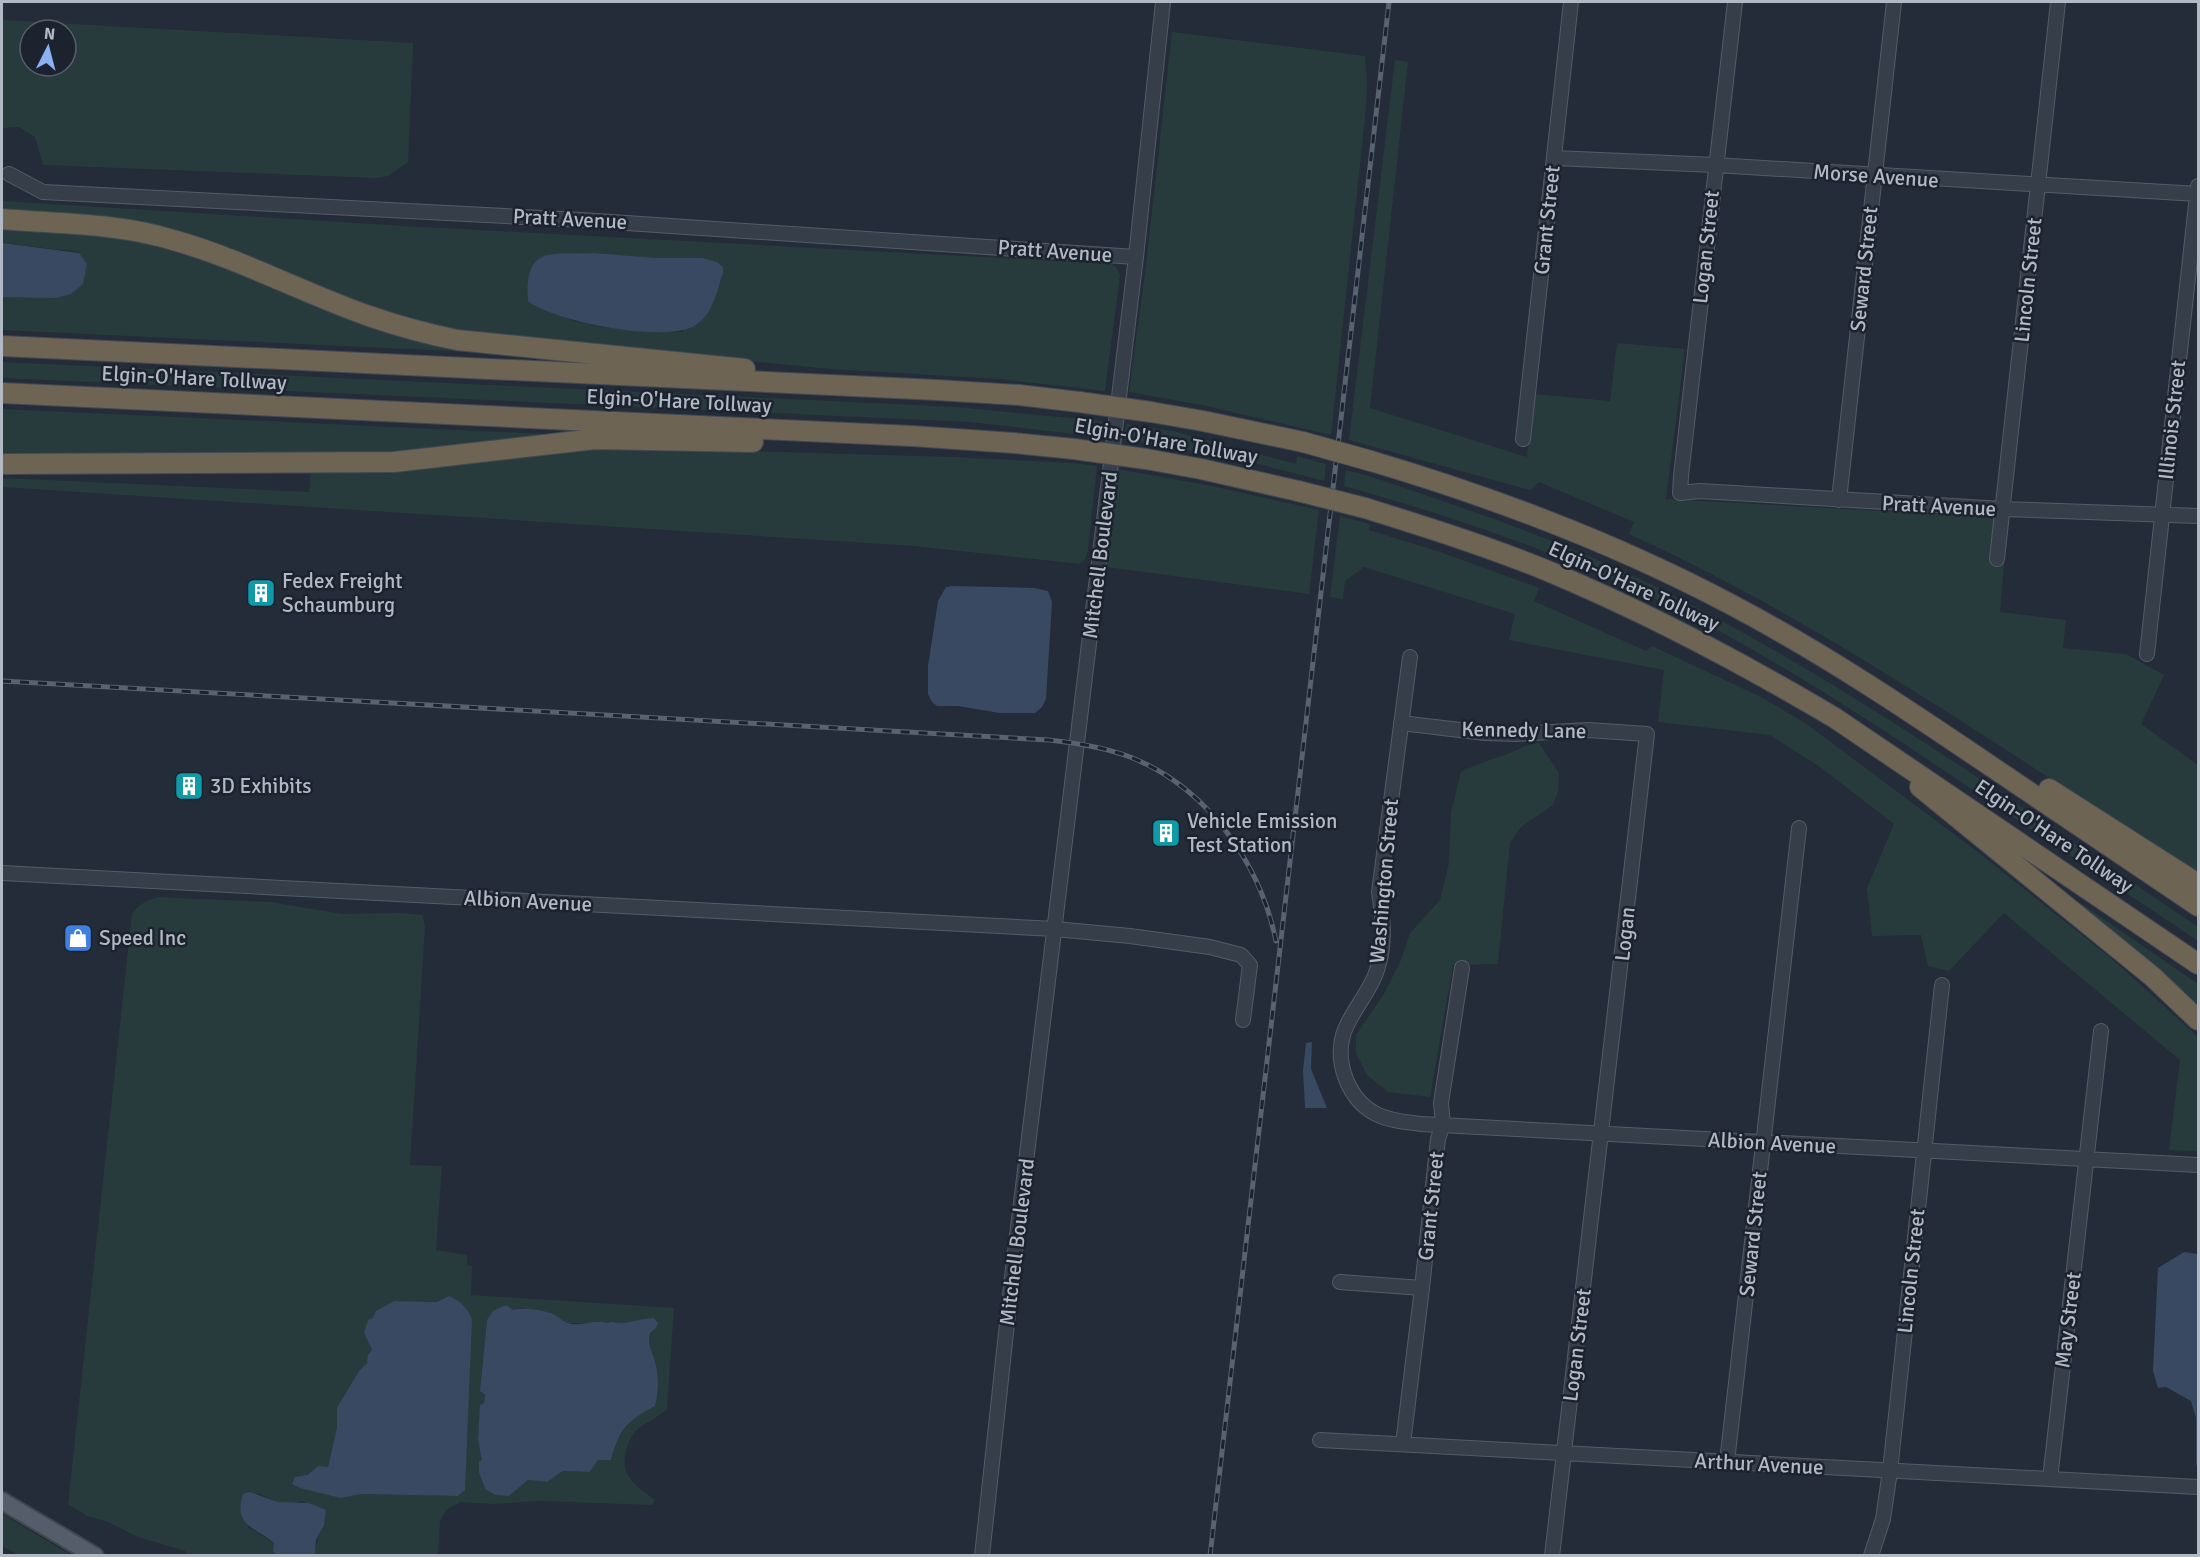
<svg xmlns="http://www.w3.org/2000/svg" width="2200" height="1557" viewBox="0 0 2200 1557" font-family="Signika,sans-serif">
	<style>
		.green { fill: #283b3c; fill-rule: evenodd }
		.water { fill: #394961 }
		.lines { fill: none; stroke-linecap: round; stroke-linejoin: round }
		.minor-casing { stroke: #545c67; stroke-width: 16 }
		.major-casing { stroke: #404752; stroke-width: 20 }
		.highway-casing { stroke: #414954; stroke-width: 22 }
		.minor { stroke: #363e49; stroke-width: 14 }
		.major { stroke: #545d69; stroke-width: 16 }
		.highway { stroke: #6e6454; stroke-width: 20 }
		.rail-casing { stroke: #596270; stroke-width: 5 }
		.rail { stroke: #1c232e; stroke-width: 3; stroke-dasharray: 9; stroke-linecap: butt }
		.highway-bridge-casing { stroke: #414954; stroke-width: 22; stroke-linecap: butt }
		.highway-bridge { stroke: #6e6454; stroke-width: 20 }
		.labels { text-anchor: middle; stroke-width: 5; stroke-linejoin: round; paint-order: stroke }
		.street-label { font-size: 21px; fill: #b1b9c5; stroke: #1c232e }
		.poi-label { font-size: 21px; fill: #b1b9c5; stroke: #1c232e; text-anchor: start }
	</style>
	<rect width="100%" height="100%" fill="#232c38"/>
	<path class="green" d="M 2,20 L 413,43 L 408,162 L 388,176 L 377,178 L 43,165 L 35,137 L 19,127 L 2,128 ZM 30,30 L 66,30 L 66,66 L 30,66 Z
		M 1172,32 L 1365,56 L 1367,80 L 1366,108 L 1331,435 L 1202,405 L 1129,392 L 1146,265 Z
		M 1395,60 L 1408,62 L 1370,408 L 1527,457 L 1534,394 L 1610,401 L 1617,343 L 1685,349 L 1666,499 L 2008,518 L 2000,612 L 2066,620 L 2063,648 L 2126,654 L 2164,675 L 2141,724 L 2198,765 L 2198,874 C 2011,756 1831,626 1629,534 L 1634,522 L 1539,482 L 1530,490 L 1349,440 Z
		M 2,201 L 405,226 L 1112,264 L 1117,268 L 1120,275 L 1105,391 L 998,379 L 830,369 L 478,334 L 402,319 L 143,224 L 94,216 L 2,208 ZM 595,253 L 657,258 L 703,258 L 717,262 L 723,267 C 723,294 699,313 682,332 L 601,327 L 574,321 L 534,305 C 515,247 552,255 595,253 Z
		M 17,228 L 97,232 L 167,246 L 472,349 L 471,352 L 2,330 L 2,297 L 34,297 L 79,252 L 2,243 L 2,229 Z
		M 2,362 L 956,407 L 1102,421 L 1100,437 L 970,422 L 2,378 Z
		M 2,409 L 544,434 L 544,437 L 386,454 L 2,455 Z
		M 1126,424 L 1173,431 L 1296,464 L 1297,456 L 1326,464 L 1324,481 L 1231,457 L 1124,440 Z
		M 635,448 L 953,457 L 1073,463 L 1097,466 L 1088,550 L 1085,559 L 1080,564 L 914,546 L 2,487 L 2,478 L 309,492 L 311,471 L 579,450 Z
		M 1118,469 L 1212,486 L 1319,510 L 1309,594 L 1106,567 Z
		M 1346,470 L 1369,476 C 1470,510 1571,544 1666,592 C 1854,686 2024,810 2198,927 L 2198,941 C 2125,892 2052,843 1979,794 C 1901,741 1822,689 1739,642 C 1615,573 1481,524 1344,486 Z
		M 1340,516 L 1370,524 L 1369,530 L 1440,552 L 1539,588 L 1534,601 L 1646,651 L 1652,646 L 1761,697 L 1805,723 L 1974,849 L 2112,959 L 2198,1037 L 2198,1151 L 2169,1150 L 2180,1060 L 2004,913 L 1949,971 L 1928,966 L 1921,935 L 1872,936 L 1867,888 L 1894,824 L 1820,767 L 1770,735 L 1658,722 L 1664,670 L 1509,640 L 1515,614 L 1364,567 L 1345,581 L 1343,599 L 1330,597 Z
		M 1539,743 L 1559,773 L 1558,792 L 1553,805 L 1521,827 L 1510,843 L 1498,964 L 1453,965 L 1430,1097 L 1388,1092 L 1367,1075 L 1356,1053 L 1356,1035 L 1384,994 L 1401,960 L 1410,933 L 1440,900 L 1449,863 L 1451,813 L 1461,772 C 1477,764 1491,760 1507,754 C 1519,750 1526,744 1539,743 Z
		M 2053,884 L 2198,984 L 2198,1008 Z
		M 157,897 L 270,902 L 342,914 L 402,913 L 422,915 L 425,926 L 410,1165 L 442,1166 L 436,1250 L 467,1255 L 467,1265 L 472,1266 L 471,1295 L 674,1308 L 667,1409 C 657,1419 642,1423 633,1434 C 630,1438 629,1443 627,1447 C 618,1475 635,1485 655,1500 L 652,1505 L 541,1501 L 494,1504 L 461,1502 L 449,1508 L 443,1515 L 440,1522 L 438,1556 L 315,1555 C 316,1539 323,1527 326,1510 L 302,1501 L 293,1503 L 278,1502 L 257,1493 L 248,1527 L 274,1543 L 273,1551 L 276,1555 L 189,1555 L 185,1551 L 138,1537 L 106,1521 L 87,1516 L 68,1504 L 132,914 C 139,904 146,901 157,897 ZM 449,1296 L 465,1490 L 458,1496 L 361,1494 L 341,1498 L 304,1477 L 318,1466 L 328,1467 L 337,1427 L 338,1408 L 359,1371 L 367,1363 L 372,1350 L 364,1333 L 373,1319 L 394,1301 L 437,1302 ZM 521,1308 L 551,1313 L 567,1323 L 607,1323 C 613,1321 616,1323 622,1323 C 633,1322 643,1318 654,1318 L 648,1341 L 656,1363 L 658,1381 L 658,1394 L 655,1406 C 626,1422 620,1428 611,1460 L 598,1460 L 590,1472 L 563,1471 L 547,1482 L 528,1480 L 509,1496 L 485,1489 C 477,1473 483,1471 482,1457 C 481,1450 478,1444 478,1438 C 479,1427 481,1416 480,1405 L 484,1403 L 485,1395 L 480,1391 L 487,1320 Z
		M 2,1514 L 71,1555 L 18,1555 L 2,1546 Z"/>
	<path class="water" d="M 2,243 L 79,253 L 87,264 L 83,284 L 71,294 L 56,298 L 2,297 Z
		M 595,253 L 657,258 L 703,258 L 717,262 L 723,267 L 723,273 C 717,291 713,314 696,325 C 668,344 554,322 528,301 C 524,244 551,255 595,253 Z
		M 954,586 L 1034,588 L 1048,591 L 1052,602 L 1046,699 L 1042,707 L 1035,713 L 1000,713 L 958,706 L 937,706 L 932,702 L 928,694 L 928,666 L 938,601 L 946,587 Z
		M 1312,1042 L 1311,1069 L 1327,1108 L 1305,1108 L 1303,1070 L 1306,1043 Z
		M 2184,1252 L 2198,1254 L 2198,1470 L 2196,1463 L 2196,1418 L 2191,1401 L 2166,1387 L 2158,1388 L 2153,1371 L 2158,1268 Z
		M 449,1296 C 461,1301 467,1308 472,1319 L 465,1490 L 458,1496 L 361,1494 L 341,1498 L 300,1488 L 292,1484 L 295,1477 L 307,1475 L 318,1466 L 328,1467 L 337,1427 L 337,1408 L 359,1371 L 367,1363 L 368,1355 L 372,1350 L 364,1333 L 368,1320 L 373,1318 L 376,1311 L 394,1301 L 437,1302 Z
		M 506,1305 L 513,1310 C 524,1307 540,1310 551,1313 C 557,1315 562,1321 568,1323 C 581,1327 594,1319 607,1323 C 613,1321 616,1323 622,1323 C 633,1322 643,1318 654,1318 L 658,1323 L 656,1328 L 650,1333 C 647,1345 652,1350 655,1361 C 659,1376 659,1392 655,1406 C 626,1422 620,1428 611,1460 L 598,1460 L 590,1472 L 563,1471 L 547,1482 L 528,1480 L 509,1496 L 496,1495 L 485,1489 L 479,1472 L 479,1462 L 482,1460 L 478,1440 L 480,1405 L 484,1403 L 485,1395 L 480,1391 L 487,1320 L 493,1311 Z
		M 250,1492 L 278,1502 L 309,1503 L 326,1510 L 324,1525 L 316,1540 L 315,1555 L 276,1555 L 273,1551 L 274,1543 C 256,1527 233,1527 243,1494 Z"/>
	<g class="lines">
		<g class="minor-casing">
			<path id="minor" d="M 1735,2 L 1681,476 L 1680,493 L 1700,491 L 2003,509 L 2198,516
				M 1554,158 L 1715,165 L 2198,194
				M 9,174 L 43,192 L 582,220 L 1136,257
				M 1523,439 L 1571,2
				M 1839,500 L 1894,2
				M 1997,559 L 2058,2
				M 2147,654 L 2198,186
				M 1410,657 L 1379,892 C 1383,919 1386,943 1377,970 C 1370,993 1350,1012 1343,1035 C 1335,1064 1349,1100 1376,1114 C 1390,1121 1406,1122 1421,1124 L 2198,1165
				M 1401,723 L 1485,733 L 1516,734 L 1588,730 L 1647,734 L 1552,1556
				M 2,873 L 1055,929 L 1130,936 L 1210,947 L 1241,955 L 1250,965 L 1243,1020
				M 1340,1282 L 1422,1288
				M 1320,1440 L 2198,1487
				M 1403,1444 L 1422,1288 L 1438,1139 L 1443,1124 L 1441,1103 L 1462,968
				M 1727,1462 L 1799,828
				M 2050,1479 L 2101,1031
				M 982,1556 L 1012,1277 L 1136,257 L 1163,2
				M 1871,1556 L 1883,1519 L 1890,1471 L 1942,985"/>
		</g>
		<g class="major-casing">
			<path id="major" d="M 2,1501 L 95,1556"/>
		</g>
		<g class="highway-casing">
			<path id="highway" d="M 2,219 C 59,224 118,223 173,240 C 241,259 303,293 369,316 C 398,326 427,334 457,340 L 745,369
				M 2,346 L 937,390 L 1019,395 L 1079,402
				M 2,393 L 912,436 L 1014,443 L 1074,449
				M 1151,412 L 1203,421 L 1303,442
				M 1146,459 L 1201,469 L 1298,491
				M 1371,461 C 1496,498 1617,544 1732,605 C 1825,654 1911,712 1998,771 C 2064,816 2132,861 2198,906
				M 2,464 L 394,462 L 595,439 L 753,442
				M 1365,508 C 1429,528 1493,548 1555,574 C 1652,615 1744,664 1835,718 L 2198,964
				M 1920,787 L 2153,977 L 2198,1020
				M 2049,789 L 2198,884"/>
		</g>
		<use href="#minor" class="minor"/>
		<use href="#major" class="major"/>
		<use href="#highway" class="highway"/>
		<g class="rail-casing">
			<path id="rail" d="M 2,681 L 1049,740 C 1077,743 1104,747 1130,757 C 1207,787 1260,863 1276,941
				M 1210,1556 L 1389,2"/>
		</g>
		<use href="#rail" class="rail"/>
		<g class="highway-bridge-casing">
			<path id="highway-bridge" d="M 1079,402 L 1151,412
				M 1303,442 L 1371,461
				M 1074,449 L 1146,459
				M 1298,491 L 1365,508"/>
		</g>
		<use href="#highway-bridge" class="highway-bridge"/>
	</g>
	<defs>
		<g id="building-square" transform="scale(1.5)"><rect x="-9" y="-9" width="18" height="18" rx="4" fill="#0f9aa8" stroke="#1c232e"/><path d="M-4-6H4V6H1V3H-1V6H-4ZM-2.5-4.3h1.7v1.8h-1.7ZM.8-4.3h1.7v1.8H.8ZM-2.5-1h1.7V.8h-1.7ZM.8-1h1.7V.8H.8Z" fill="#fff"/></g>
		<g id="shop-square" transform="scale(1.5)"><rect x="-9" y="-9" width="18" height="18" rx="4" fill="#3f7fe0" stroke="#1c232e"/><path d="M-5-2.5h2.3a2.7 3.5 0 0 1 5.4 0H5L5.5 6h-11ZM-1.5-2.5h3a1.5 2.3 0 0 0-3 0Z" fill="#fff"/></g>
	</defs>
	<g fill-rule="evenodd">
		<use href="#building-square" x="261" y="593"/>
		<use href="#building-square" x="189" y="786"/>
		<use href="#building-square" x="1166" y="833"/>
		<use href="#shop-square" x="78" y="938"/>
	</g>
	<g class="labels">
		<g class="street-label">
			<text transform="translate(1876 176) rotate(4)" y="7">Morse Avenue</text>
			<text transform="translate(570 219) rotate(3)" y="7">Pratt Avenue</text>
			<text transform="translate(1547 220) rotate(-84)" y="7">Grant Street</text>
			<text transform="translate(1706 247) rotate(-84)" y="7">Logan Street</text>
			<text transform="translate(1055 251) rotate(4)" y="7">Pratt Avenue</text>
			<text transform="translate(1864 269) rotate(-84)" y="7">Seward Street</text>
			<text transform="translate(2028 280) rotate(-84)" y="7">Lincoln Street</text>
			<text transform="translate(194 378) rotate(3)" y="7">Elgin-O'Hare Tollway</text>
			<text transform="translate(679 401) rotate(3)" y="7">Elgin-O'Hare Tollway</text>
			<text transform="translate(2172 420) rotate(-84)" y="7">Illinois Street</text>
			<text transform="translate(1166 441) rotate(10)" y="7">Elgin-O'Hare Tollway</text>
			<text transform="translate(1939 506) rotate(3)" y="7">Pratt Avenue</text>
			<text transform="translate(1100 555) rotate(-83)" y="7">Mitchell Boulevard</text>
			<text transform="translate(1634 586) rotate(25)" y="7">Elgin-O'Hare Tollway</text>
			<text transform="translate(1524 730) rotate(1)" y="7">Kennedy Lane</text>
			<text transform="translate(2054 836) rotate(34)" y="7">Elgin-O'Hare Tollway</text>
			<text transform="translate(1384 881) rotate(-85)" y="7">Washington Street</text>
			<text transform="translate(528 901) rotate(3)" y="7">Albion Avenue</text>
			<text transform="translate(1625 934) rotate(-84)" y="7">Logan</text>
			<text transform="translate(1772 1143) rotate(3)" y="7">Albion Avenue</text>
			<text transform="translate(1431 1206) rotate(-84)" y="7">Grant Street</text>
			<text transform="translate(1753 1234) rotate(-84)" y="7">Seward Street</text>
			<text transform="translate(1017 1242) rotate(-83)" y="7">Mitchell Boulevard</text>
			<text transform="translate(1911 1271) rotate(-84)" y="7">Lincoln Street</text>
			<text transform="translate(2068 1320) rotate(-83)" y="7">May Street</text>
			<text transform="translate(1577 1345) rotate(-83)" y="7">Logan Street</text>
			<text transform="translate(1759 1464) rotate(3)" y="7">Arthur Avenue</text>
		</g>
		<g class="poi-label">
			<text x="282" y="588">Fedex Freight<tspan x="282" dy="24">Schaumburg</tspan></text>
			<text x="210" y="793">3D Exhibits</text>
			<text x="1187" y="828">Vehicle Emission<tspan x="1187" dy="24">Test Station</tspan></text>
			<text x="99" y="945">Speed Inc</text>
		</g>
	</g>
	<rect width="2200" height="1557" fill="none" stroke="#b1b9c5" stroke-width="6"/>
	<g transform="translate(48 48) rotate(6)"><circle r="28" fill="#1c232e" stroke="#585f6a" stroke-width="1.5"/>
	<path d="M0-4.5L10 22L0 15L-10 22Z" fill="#8ab1f1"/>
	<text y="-9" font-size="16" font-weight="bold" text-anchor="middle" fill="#b1b9c5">N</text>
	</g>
</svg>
